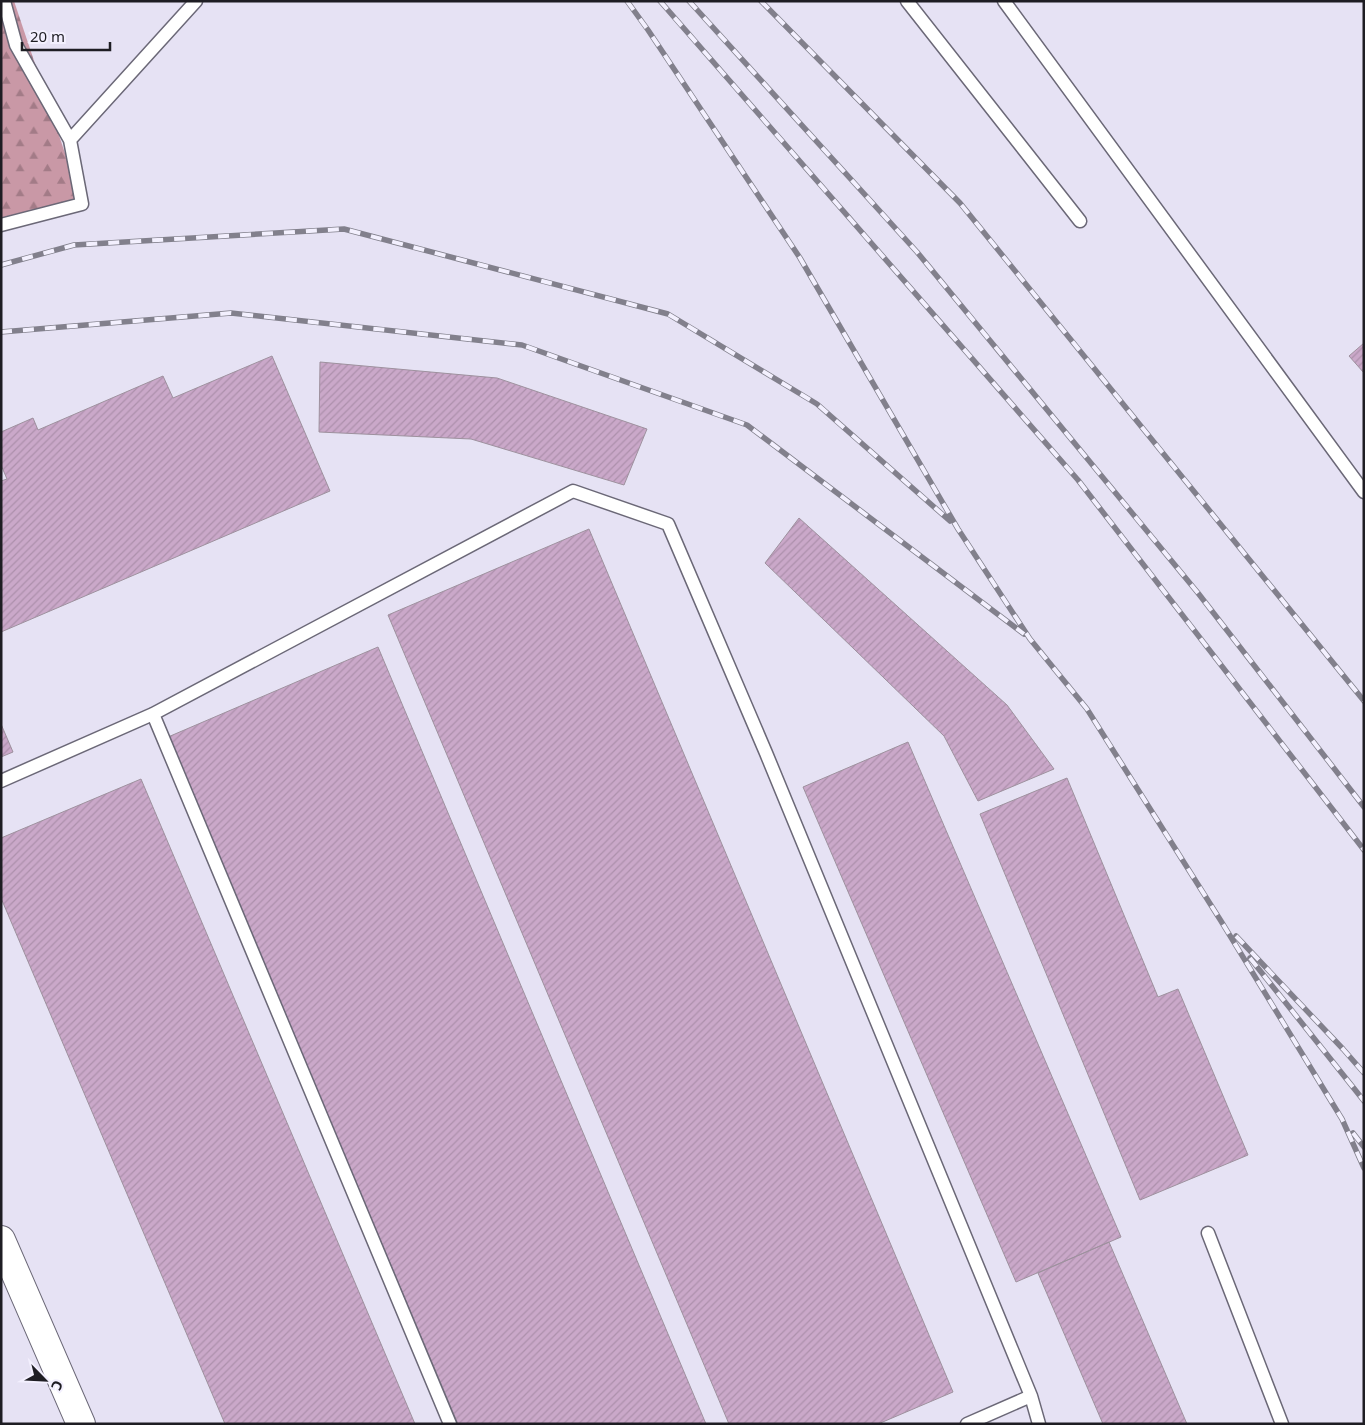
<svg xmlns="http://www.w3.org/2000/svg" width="1365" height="1425" viewBox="0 0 1365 1425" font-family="'Noto Sans',sans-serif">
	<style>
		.forest { fill: url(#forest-firs) }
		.building { fill: url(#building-hatch); stroke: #9e919e }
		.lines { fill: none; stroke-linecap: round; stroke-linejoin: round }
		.service-casing { stroke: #6b6877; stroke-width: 15 }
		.tertiary-casing { stroke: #6b6877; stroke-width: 30 }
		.service { stroke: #fff; stroke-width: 12 }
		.tertiary { stroke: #fff; stroke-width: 28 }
		.rail-casing { stroke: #82808c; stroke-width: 5.5 }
		.rail { stroke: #f3f0fe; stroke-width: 4; stroke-dasharray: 11; stroke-linecap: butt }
	</style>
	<defs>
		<pattern id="forest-firs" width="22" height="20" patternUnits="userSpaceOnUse" patternTransform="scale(1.25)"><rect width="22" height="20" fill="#c998a6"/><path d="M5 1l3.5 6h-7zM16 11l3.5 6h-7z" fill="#a37b87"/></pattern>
		<pattern id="building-hatch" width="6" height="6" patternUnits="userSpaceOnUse" patternTransform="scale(1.25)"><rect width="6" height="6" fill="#caa8c9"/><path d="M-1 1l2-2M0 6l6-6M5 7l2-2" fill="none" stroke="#ad90ac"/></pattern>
	</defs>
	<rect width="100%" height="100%" fill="#e6e2f4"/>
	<path class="forest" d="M 1,1 L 14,1 L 82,204 L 1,230 Z"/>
	<path class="building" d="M 1364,343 L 1364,373 L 1349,356 Z
		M 272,356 L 330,491 L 1,632 L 1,481 L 7,479 L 1,465 L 1,432 L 33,418 L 38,430 L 163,376 L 173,398 Z
		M 320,362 L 497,378 L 647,429 L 624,485 L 471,439 L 319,432 Z
		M 799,518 L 1007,705 L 1054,769 L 978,801 L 944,736 L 765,563 Z
		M 589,529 L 953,1392 L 878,1424 L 729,1424 L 388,615 Z
		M 378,647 L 706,1424 L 458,1424 L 168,737 Z
		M 1,724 L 13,752 L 1,757 Z
		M 908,742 L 1121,1237 L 1016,1282 L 803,787 Z
		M 1067,778 L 1158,997 L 1178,989 L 1248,1155 L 1140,1200 L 980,814 Z
		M 141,779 L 415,1424 L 225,1424 L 1,898 L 1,838 Z
		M 1109,1242 L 1187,1424 L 1103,1424 L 1038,1273 Z"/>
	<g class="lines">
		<g class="service-casing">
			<path id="service" d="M 4,1 L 16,45 L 70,140
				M 907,1 L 1080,221
				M 1004,1 L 1364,492
				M 1,225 L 82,204 L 70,140 L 196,1
				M 153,714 L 450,1424
				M 1,781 L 153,714 L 573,491 L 668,524 L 766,753 L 1031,1396 L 1039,1424
				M 1208,1233 L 1282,1424
				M 967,1424 L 1031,1396"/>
		</g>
		<g class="tertiary-casing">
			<path id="tertiary" d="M 1,1240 L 81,1424"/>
		</g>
		<use href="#service" class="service"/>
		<use href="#tertiary" class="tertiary"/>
		<g class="rail-casing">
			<path id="rail" d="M 627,1 L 648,30 L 800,258 L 958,529 L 1030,639 L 1087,709 L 1221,921 L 1342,1119 L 1364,1168
				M 660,1 L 1078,480 L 1364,850
				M 689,1 L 917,252 L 1198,593 L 1364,807
				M 761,1 L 960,203 L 1364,701
				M 1,265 L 74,245 L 344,229 L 668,314 L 817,404 L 950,521
				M 1,332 L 231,313 L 522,345 L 747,425 L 1024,634
				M 1236,936 L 1343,1049 L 1364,1073
				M 1250,958 L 1364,1101
				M 1353,1133 L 1364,1147"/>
		</g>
		<use href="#rail" class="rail"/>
	</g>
	<rect width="1365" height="1425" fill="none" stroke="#1e1d23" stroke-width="5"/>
	<g transform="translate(45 1380) rotate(114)" stroke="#f3f0fe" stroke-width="4" paint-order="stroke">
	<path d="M0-4L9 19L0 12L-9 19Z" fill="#1e1d23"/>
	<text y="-8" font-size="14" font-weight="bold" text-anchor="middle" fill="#1e1d23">С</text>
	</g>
	<path d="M22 42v8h88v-8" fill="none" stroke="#1e1d23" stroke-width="2.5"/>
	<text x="30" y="42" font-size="15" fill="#1e1d23" stroke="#f3f0fe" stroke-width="4" paint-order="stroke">20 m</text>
</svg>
